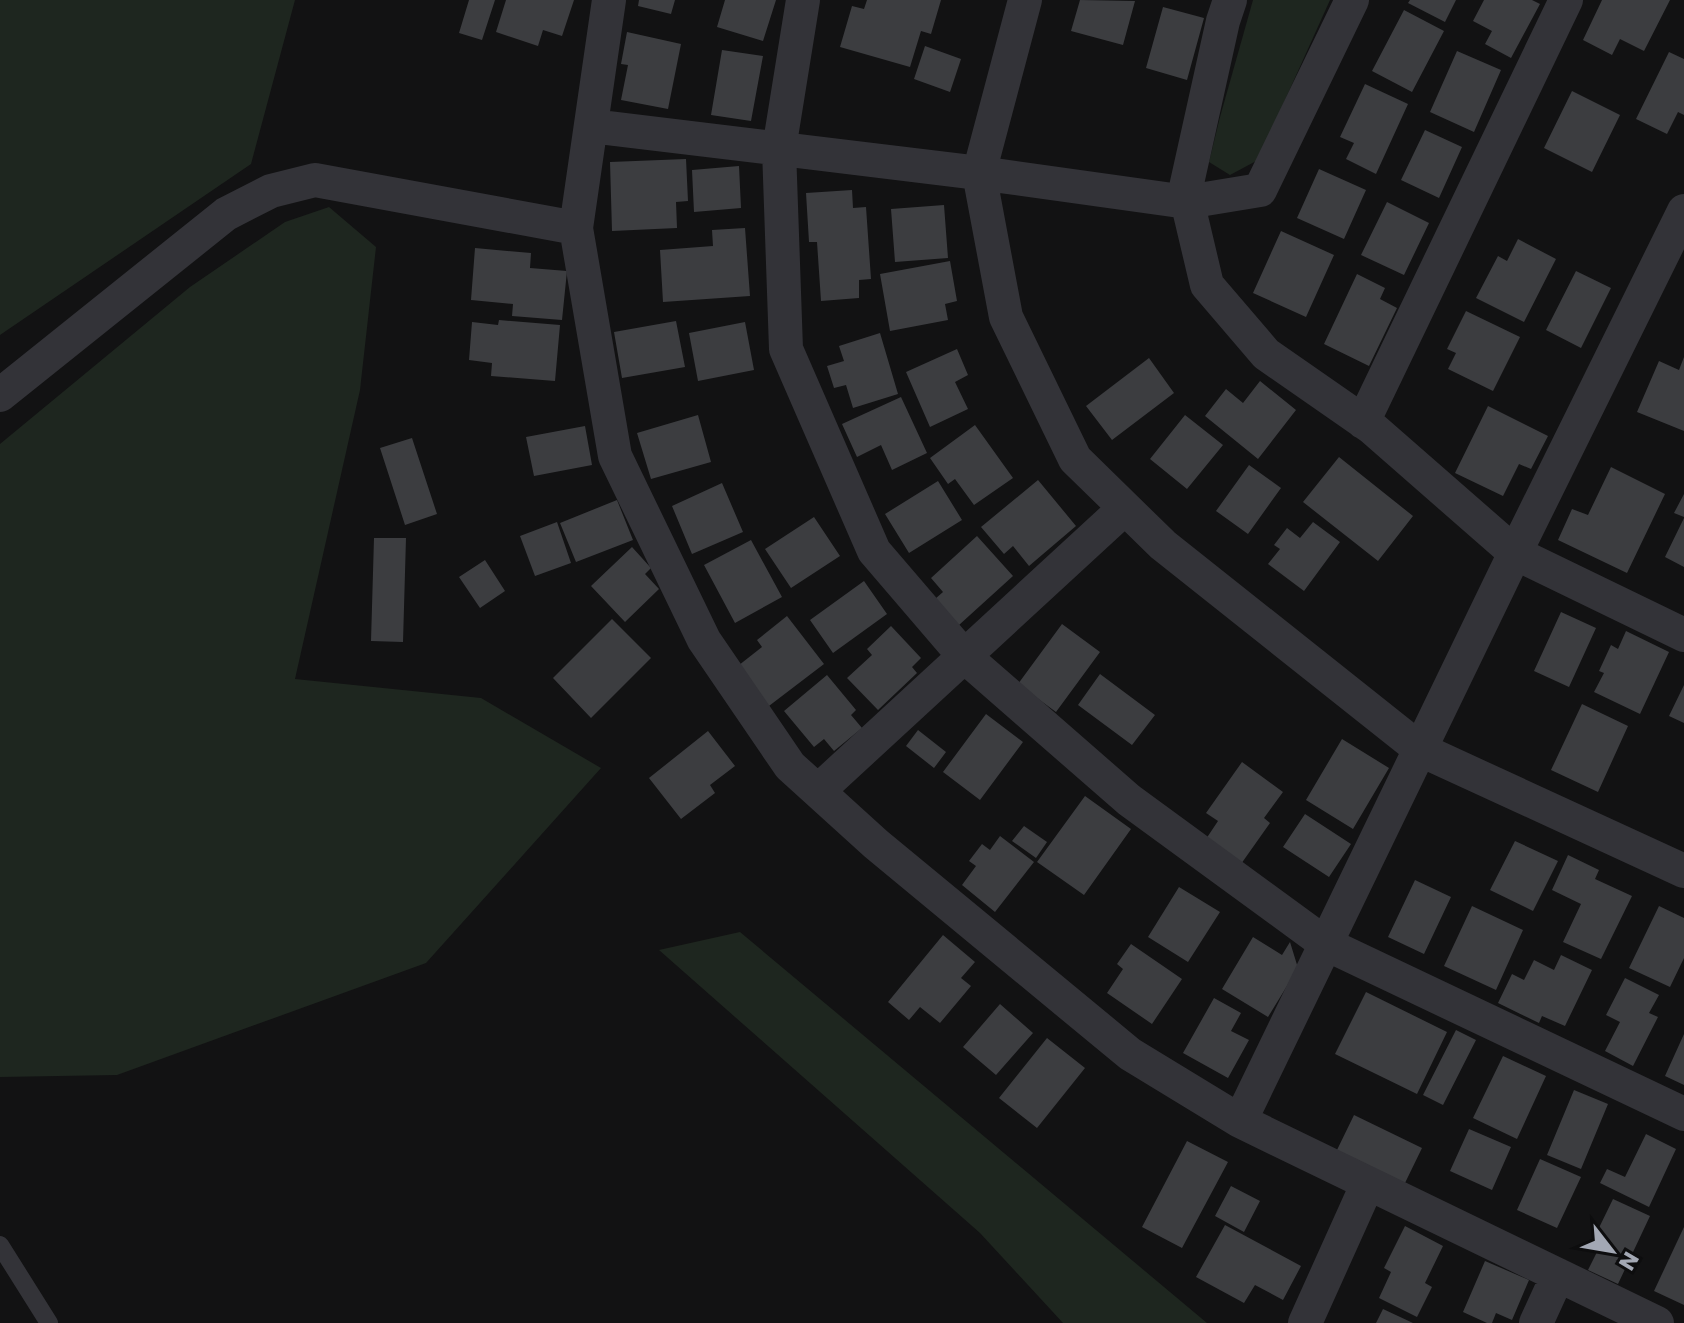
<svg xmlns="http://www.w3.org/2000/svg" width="1684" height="1323" viewBox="0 0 1684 1323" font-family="Poppins,sans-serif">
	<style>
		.green { fill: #1e261f }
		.building { fill: #3c3d40 }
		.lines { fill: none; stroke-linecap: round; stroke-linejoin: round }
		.lane { stroke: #333338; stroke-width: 18 }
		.street { stroke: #333338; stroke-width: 34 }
	</style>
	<rect width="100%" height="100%" fill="#121213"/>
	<path class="green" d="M 0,0 L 295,0 L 251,164 L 0,335 Z
		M 1253,0 L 1330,0 L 1258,160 L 1230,175 L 1209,162 L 1220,117 Z
		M 329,207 L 376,247 L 360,390 L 295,679 L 481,698 L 601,768 L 426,963 L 117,1075 L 0,1077 L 0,444 L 190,287 L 285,222 Z
		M 740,932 L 1207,1323 L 1063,1323 L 980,1233 L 659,950 Z"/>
	<path class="building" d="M 469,0 L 495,0 L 482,40 L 459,33 Z
		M 506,0 L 574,0 L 562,36 L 543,30 L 538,46 L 496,32 Z
		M 639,0 L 675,0 L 671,14 L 638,6 Z
		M 725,0 L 776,0 L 763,41 L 717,27 Z
		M 867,0 L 941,0 L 931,34 L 921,31 L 910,67 L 840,47 L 852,6 L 864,9 Z
		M 1080,0 L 1135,1 L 1123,45 L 1071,31 Z
		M 1410,0 L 1456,0 L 1445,22 L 1408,3 Z
		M 1484,0 L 1532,0 L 1540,4 L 1511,58 L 1485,44 L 1492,31 L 1473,21 Z
		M 1602,0 L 1670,0 L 1644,51 L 1620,39 L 1612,55 L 1583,40 Z
		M 1163,7 L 1204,18 L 1187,80 L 1146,68 Z
		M 1404,10 L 1444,31 L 1412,92 L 1372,71 Z
		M 627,32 L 681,44 L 668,109 L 621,100 L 628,65 L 621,64 Z
		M 925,46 L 961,59 L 950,92 L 914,79 Z
		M 722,50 L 763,56 L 751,121 L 711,115 Z
		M 1457,51 L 1501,70 L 1474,132 L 1430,112 Z
		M 1669,52 L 1684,59 L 1684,115 L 1678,112 L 1667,134 L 1636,119 Z
		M 1365,84 L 1408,104 L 1376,174 L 1346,159 L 1354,143 L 1340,137 Z
		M 1572,91 L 1620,115 L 1592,172 L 1544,148 Z
		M 1425,130 L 1462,147 L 1439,198 L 1401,180 Z
		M 686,159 L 688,201 L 676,202 L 677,228 L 612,231 L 610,162 Z
		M 739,166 L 741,208 L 694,212 L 692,170 Z
		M 1319,169 L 1366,190 L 1344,239 L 1297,218 Z
		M 852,190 L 853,208 L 866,207 L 871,279 L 859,280 L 859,298 L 821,301 L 817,242 L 809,242 L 806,193 Z
		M 1387,202 L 1429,223 L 1404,275 L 1361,255 Z
		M 944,205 L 948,258 L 895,262 L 891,209 Z
		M 745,228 L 750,296 L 663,302 L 660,250 L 713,246 L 712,230 Z
		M 1281,231 L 1334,255 L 1306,317 L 1253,293 Z
		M 1518,239 L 1556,259 L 1524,322 L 1476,298 L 1498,256 L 1507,261 Z
		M 475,248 L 531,253 L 530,268 L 567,271 L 562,320 L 512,316 L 513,304 L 471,300 Z
		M 950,261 L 957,301 L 945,304 L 948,320 L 890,331 L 880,274 Z
		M 1576,271 L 1611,288 L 1581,348 L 1546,330 Z
		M 1357,274 L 1385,288 L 1380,299 L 1397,308 L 1369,366 L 1324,344 Z
		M 1466,311 L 1520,337 L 1493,391 L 1448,369 L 1456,353 L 1447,349 Z
		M 499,320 L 560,325 L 555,381 L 491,376 L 492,363 L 469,360 L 472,322 L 498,325 Z
		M 676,321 L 685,367 L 622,378 L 614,332 Z
		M 745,322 L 754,370 L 698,381 L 689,333 Z
		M 880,333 L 898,394 L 853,408 L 846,385 L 834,388 L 827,366 L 844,361 L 839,346 Z
		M 957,349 L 968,375 L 955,382 L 968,409 L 930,427 L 906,372 Z
		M 1684,357 L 1684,431 L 1637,412 L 1659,361 L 1679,370 Z
		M 1149,358 L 1174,393 L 1112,440 L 1086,406 Z
		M 1260,381 L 1296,410 L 1258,459 L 1205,416 L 1226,389 L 1243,403 Z
		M 901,397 L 927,453 L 892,470 L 881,445 L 857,457 L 842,424 Z
		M 1488,406 L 1548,436 L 1531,469 L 1519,464 L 1503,496 L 1455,473 Z
		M 698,415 L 711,462 L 651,479 L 637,433 Z
		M 1185,415 L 1223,445 L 1187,489 L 1150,459 Z
		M 975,425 L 1013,478 L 974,505 L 955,479 L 948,484 L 930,458 Z
		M 585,426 L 592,465 L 534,476 L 526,437 Z
		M 412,438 L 437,514 L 405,525 L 380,448 Z
		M 1339,457 L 1413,516 L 1378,561 L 1303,502 Z
		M 1249,465 L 1281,488 L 1248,534 L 1216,511 Z
		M 1611,467 L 1665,494 L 1627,573 L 1558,540 L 1572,509 L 1588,515 Z
		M 1038,480 L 1076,526 L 1029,566 L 1013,546 L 1004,554 L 981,527 Z
		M 938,481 L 962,520 L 909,553 L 885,514 Z
		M 722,483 L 743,532 L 692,554 L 672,506 Z
		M 1684,494 L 1684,517 L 1674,513 Z
		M 617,500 L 633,540 L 576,562 L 560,523 Z
		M 814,517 L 840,556 L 791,588 L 765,549 Z
		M 1684,518 L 1684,567 L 1665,557 Z
		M 557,522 L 571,563 L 535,576 L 520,536 Z
		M 1313,522 L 1340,542 L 1304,591 L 1268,564 L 1280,549 L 1274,545 L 1287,528 L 1300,538 Z
		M 977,536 L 1013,576 L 959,625 L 935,599 L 943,592 L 931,578 Z
		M 374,538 L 406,538 L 403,642 L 371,641 Z
		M 751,540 L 782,597 L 735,623 L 704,565 Z
		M 632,547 L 651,568 L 645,574 L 659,589 L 625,622 L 591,586 Z
		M 485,560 L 505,591 L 480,608 L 459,577 Z
		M 864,581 L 887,614 L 833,653 L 810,620 Z
		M 1561,612 L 1596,628 L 1569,687 L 1534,671 Z
		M 787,616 L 824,664 L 765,709 L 734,669 L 762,647 L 757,640 Z
		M 612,619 L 651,658 L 591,718 L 553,678 Z
		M 1062,624 L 1100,652 L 1056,712 L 1018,684 Z
		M 891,626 L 921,658 L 912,667 L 917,673 L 878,710 L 847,678 L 872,655 L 867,649 Z
		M 1626,631 L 1669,652 L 1640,714 L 1594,692 L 1604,673 L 1599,671 L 1611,645 L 1618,649 Z
		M 1100,674 L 1155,715 L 1132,745 L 1078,705 Z
		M 827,675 L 856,710 L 851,715 L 862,728 L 834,751 L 824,739 L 814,747 L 784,711 Z
		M 1684,685 L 1684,723 L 1669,716 Z
		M 1582,704 L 1628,726 L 1598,792 L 1551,770 Z
		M 986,714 L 1023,742 L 980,800 L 943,772 Z
		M 918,730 L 946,752 L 934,768 L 906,746 Z
		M 708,731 L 735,766 L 710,785 L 715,793 L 681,819 L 649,778 Z
		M 1342,739 L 1389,768 L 1353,829 L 1306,800 Z
		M 1242,762 L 1283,792 L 1264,818 L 1270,823 L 1241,864 L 1206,839 L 1218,821 L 1206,813 Z
		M 1085,796 L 1131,829 L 1084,895 L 1037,862 Z
		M 1305,814 L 1351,844 L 1329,877 L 1283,847 Z
		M 1024,826 L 1047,842 L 1036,858 L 1012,841 Z
		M 1000,836 L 1034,862 L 995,912 L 962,885 L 976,866 L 969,861 L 982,844 L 990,850 Z
		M 1515,841 L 1558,861 L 1533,911 L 1490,890 Z
		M 1568,855 L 1599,870 L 1595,879 L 1632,896 L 1601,959 L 1563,942 L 1581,904 L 1552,890 Z
		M 1415,880 L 1451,897 L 1424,954 L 1388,937 Z
		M 1179,887 L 1220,912 L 1188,962 L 1148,937 Z
		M 1472,906 L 1523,930 L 1496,990 L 1444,966 Z
		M 1659,906 L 1684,918 L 1684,958 L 1670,987 L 1629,968 Z
		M 943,935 L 975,962 L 961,978 L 971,986 L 940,1023 L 920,1007 L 909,1020 L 888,1002 Z
		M 1253,937 L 1282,955 L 1290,942 L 1298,968 L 1268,1017 L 1222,989 Z
		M 1131,944 L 1182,979 L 1152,1024 L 1107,993 L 1123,969 L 1117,964 Z
		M 1561,955 L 1592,970 L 1565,1026 L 1542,1016 L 1539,1023 L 1498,1003 L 1512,974 L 1524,980 L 1534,960 L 1554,970 Z
		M 1625,978 L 1659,995 L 1649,1013 L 1658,1017 L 1633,1066 L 1605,1051 L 1620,1022 L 1606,1015 Z
		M 1366,992 L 1447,1032 L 1417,1094 L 1335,1054 Z
		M 1214,998 L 1241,1013 L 1231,1031 L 1249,1040 L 1228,1078 L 1183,1053 Z
		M 1000,1004 L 1033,1033 L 996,1075 L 963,1047 Z
		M 1456,1030 L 1476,1040 L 1443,1105 L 1423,1095 Z
		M 1684,1034 L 1684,1085 L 1665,1076 Z
		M 1047,1038 L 1085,1068 L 1037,1128 L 999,1098 Z
		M 1503,1056 L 1546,1076 L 1517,1139 L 1473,1118 Z
		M 1574,1090 L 1608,1104 L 1581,1169 L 1547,1155 Z
		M 1354,1115 L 1422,1148 L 1405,1183 L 1337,1150 Z
		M 1469,1129 L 1511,1147 L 1492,1190 L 1450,1171 Z
		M 1646,1134 L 1676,1149 L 1649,1207 L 1600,1183 L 1607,1169 L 1625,1177 Z
		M 1187,1141 L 1228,1162 L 1182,1248 L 1142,1227 Z
		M 1540,1159 L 1581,1177 L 1557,1228 L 1517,1210 Z
		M 1231,1186 L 1260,1201 L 1244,1232 L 1215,1216 Z
		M 1613,1199 L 1650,1216 L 1618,1284 L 1588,1270 L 1603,1240 L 1595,1236 Z
		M 1225,1225 L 1301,1266 L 1283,1300 L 1255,1285 L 1244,1303 L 1196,1277 Z
		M 1405,1226 L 1443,1246 L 1425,1283 L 1432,1287 L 1417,1317 L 1379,1298 L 1391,1272 L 1384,1268 Z
		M 1684,1227 L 1684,1305 L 1654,1291 Z
		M 1485,1261 L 1529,1280 L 1512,1320 L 1496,1313 L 1492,1323 L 1487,1323 L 1463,1312 Z
		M 1383,1309 L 1413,1323 L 1376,1323 Z"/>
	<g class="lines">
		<path class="lane" d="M 0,1245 L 49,1323"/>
		<path class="street" d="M 803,0 L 779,149 L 786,349 L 874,551 L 964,656 L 1129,800 L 1326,944 L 1684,1114
			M 1025,0 L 979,173 L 1006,317 L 1075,459 L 1163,545 L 1421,750 L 1684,871
			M 1230,0 L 1223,21 L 1185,192 L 1207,285 L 1266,354 L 1371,427 L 1515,553 L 1684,211
			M 591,126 L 979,173 L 1187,202 L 1260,190 L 1352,0
			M 576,228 L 615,456 L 704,640 L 790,766 L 876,844 L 1130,1054 L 1240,1121
			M 0,395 L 226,214 L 271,191 L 315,180 L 576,228 L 609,0
			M 1363,422 L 1566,0
			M 818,791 L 1125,508
			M 1305,1323 L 1368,1183
			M 1536,1323 L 1558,1275
			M 1657,1323 L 1240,1121 L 1515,553 L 1684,635"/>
	</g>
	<g transform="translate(1612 1251) rotate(121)" stroke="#0d0d0e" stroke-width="6" paint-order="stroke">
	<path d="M0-6L14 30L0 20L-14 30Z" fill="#a3a8b4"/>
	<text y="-12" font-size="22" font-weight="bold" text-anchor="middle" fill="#a3a8b4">N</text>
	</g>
</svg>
